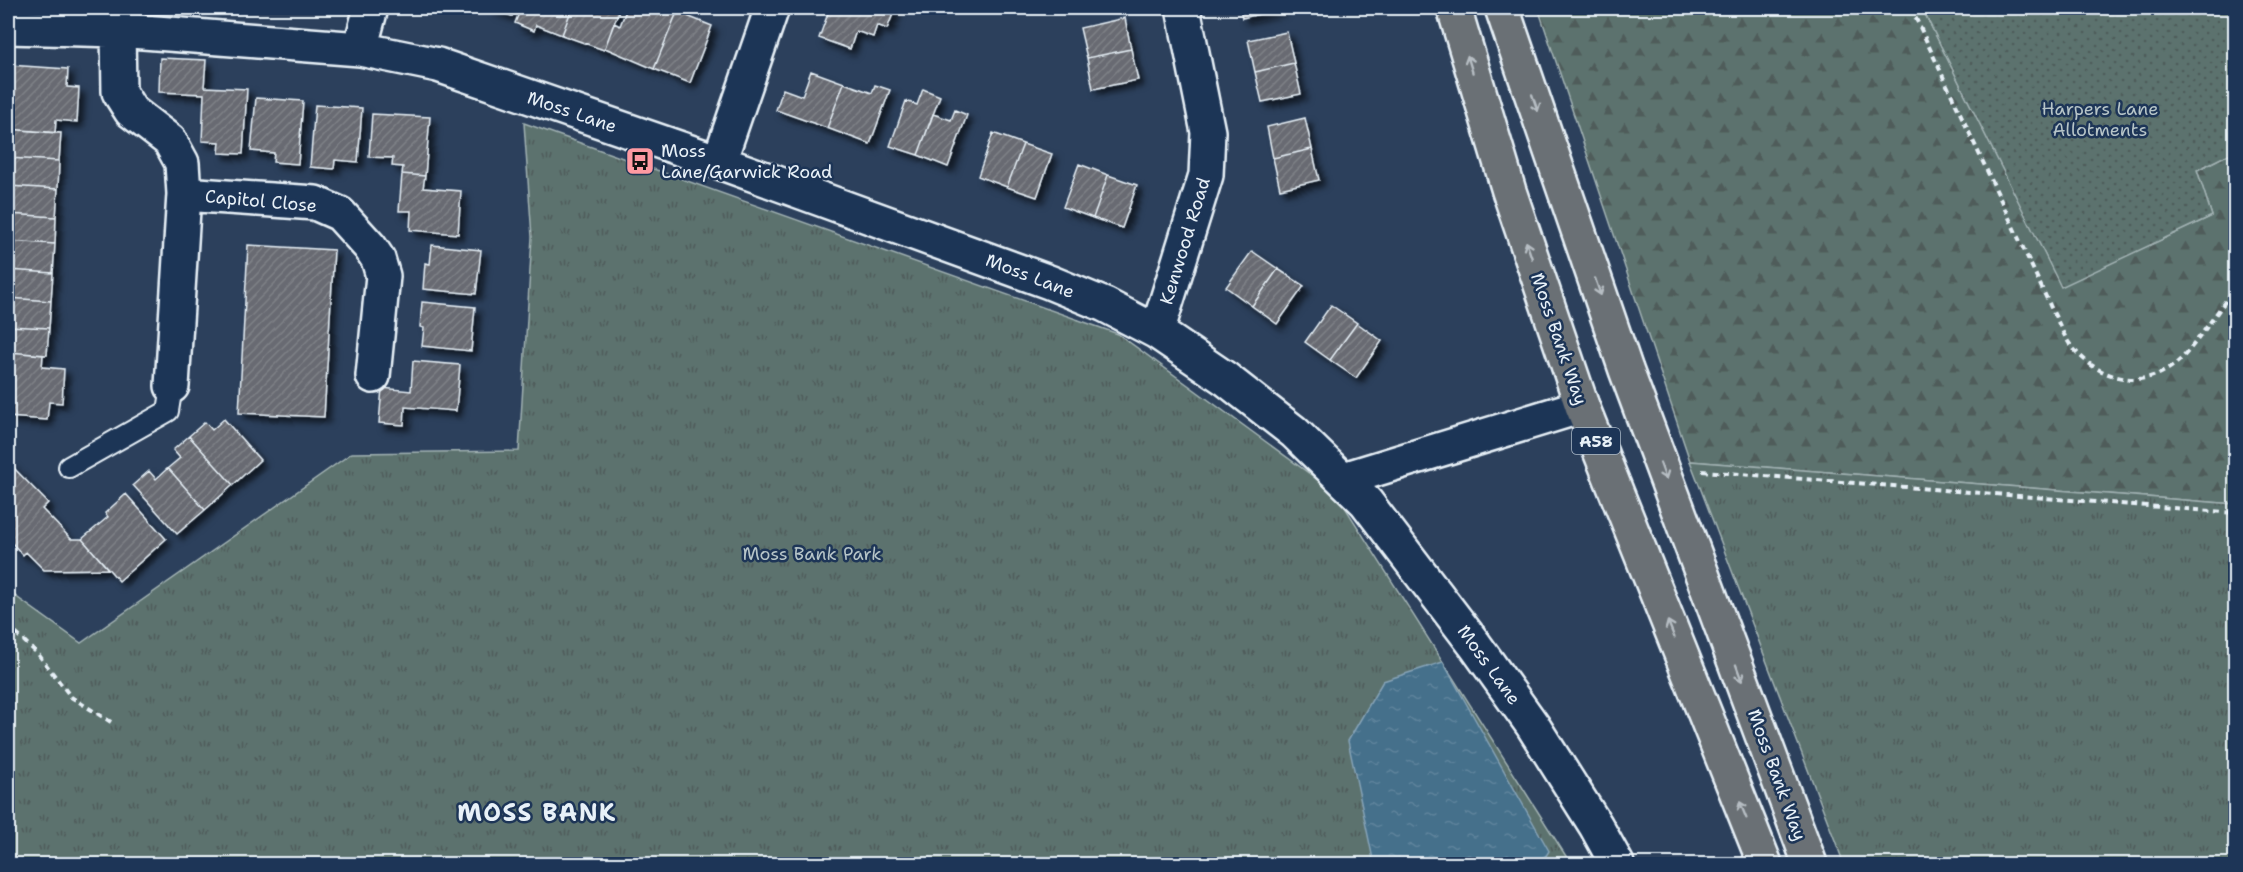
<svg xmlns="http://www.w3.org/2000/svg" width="2243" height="872" viewBox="0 0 2243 872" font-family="'Shantell Sans',sans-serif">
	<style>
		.forest { fill: url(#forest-firs); stroke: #a2b2b3; stroke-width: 1.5 }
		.park { fill: url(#park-tufts); stroke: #a2b2b3; stroke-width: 1.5 }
		.garden { fill: url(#garden-dots); stroke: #a2b2b3; stroke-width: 1.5 }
		.water { fill: url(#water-ripples); stroke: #86a3b7; stroke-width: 1.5 }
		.building { fill: url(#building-hatch); stroke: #e8f1f8; stroke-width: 1.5; filter: url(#shadow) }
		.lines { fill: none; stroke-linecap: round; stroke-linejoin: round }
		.lane-casing { stroke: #e8f1f8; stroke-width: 24 }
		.street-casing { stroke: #e8f1f8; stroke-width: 38 }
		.highway-casing { stroke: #e8f1f8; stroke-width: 38 }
		.path { stroke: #e8f1f8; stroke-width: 4; stroke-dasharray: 6 4.5; stroke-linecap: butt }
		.lane { stroke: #1d3557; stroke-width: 20 }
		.street { stroke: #1d3557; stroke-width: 33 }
		.highway { stroke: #6a7074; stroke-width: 33 }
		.oneway { stroke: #b6bdc3 }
		.labels { text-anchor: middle; stroke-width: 5; stroke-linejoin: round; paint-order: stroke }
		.shield { fill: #1d3557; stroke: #abb9c8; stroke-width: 1.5 }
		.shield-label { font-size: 16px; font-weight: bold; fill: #e8f1f8 }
		.park-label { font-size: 18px; fill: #b7c5c8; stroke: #1d3557 }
		.street-label { font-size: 18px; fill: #e8f1f8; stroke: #1d3557 }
		.poi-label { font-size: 18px; fill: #e8f1f8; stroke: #1d3557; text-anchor: start }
		.district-label { font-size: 24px; font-weight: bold; letter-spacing: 1.5px; fill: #e8f1f8; stroke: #1d3557 }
	</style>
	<defs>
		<pattern id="forest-firs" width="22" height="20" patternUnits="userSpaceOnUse" patternTransform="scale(1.5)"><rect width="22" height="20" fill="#5b726e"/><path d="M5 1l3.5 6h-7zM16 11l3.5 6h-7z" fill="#4f5b5a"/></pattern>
		<pattern id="park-tufts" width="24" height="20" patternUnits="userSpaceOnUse" patternTransform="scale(1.5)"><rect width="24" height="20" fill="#5b726e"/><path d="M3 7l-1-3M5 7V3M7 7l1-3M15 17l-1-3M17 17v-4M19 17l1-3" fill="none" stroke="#4f5b5a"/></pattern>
		<pattern id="garden-dots" width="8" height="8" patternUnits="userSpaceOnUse" patternTransform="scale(1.5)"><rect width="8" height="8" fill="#5b726e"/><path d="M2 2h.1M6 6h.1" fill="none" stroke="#4f5b5a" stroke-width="1.8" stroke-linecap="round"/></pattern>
		<pattern id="water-ripples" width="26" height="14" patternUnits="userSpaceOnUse" patternTransform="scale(1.5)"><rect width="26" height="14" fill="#446f8b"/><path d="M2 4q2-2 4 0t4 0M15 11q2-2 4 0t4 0" fill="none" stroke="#5f849c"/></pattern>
		<pattern id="building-hatch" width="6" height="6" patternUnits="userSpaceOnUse" patternTransform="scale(1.5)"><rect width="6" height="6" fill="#686b72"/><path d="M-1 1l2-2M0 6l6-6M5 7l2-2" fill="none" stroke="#7e8187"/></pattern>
		<filter id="shadow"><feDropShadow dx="5.5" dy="5.5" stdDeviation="3" flood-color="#0009"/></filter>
	</defs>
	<rect width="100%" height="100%" fill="#2c405c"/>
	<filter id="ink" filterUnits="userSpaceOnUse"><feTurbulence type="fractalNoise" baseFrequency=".0167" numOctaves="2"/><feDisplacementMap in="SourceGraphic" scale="12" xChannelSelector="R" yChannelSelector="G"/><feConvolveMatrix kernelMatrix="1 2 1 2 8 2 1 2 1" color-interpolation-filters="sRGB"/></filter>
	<g filter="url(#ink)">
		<path class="forest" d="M 1538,8 L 1922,8 L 2061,286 L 2212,216 L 2197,170 L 2235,151 L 2235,504 L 1690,461 Z"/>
		<path class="park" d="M 524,123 L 1118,334 L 1336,493 L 1571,864 L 8,864 L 8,591 L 81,643 L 352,453 L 519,451 L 532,237 Z
			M 1690,461 L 2235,504 L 2235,864 L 1844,864 Z"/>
		<path class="garden" d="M 1922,8 L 2235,8 L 2235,151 L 2197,170 L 2212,216 L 2061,287 Z"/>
		<path class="water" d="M 1443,662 L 1549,851 L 1541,864 L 1374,864 L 1348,741 L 1383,681 Z"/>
		<path class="building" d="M 488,8 L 515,8 L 512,16 Z
			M 521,8 L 572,8 L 562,35 L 536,25 L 534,31 L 515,23 Z
			M 572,8 L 620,8 L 604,50 L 562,35 Z
			M 627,8 L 641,13 L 643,8 L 662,8 L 677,12 L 654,69 L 605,48 L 614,23 L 620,26 Z
			M 830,8 L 890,8 L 895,9 L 887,29 L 877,25 L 873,37 L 856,31 L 850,49 L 819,38 Z
			M 1240,8 L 1281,8 L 1281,9 L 1242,18 Z
			M 677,12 L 712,26 L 690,83 L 654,69 Z
			M 1125,18 L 1131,49 L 1087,58 L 1080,28 Z
			M 1287,32 L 1294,63 L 1255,72 L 1248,40 Z
			M 1131,49 L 1138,80 L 1093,89 L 1087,58 Z
			M 160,58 L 206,60 L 204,87 L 247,89 L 243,154 L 219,153 L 220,142 L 202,141 L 204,94 L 159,92 Z
			M 1294,63 L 1301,94 L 1262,102 L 1255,72 Z
			M 8,65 L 68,69 L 67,87 L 79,88 L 77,122 L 56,120 L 55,133 L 8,129 Z
			M 811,71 L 844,83 L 827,128 L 776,110 L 783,89 L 802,96 Z
			M 844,83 L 872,93 L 875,85 L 890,90 L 870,144 L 827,128 Z
			M 923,89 L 940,96 L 918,155 L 890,146 L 906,101 L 917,105 Z
			M 256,98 L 303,101 L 298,164 L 273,162 L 274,153 L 251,151 Z
			M 315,105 L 362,108 L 358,162 L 335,160 L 334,169 L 310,167 Z
			M 955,110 L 967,115 L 948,167 L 918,155 L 933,114 L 951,120 Z
			M 372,114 L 430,117 L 425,176 L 402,174 L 403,167 L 392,166 L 393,158 L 369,157 Z
			M 1305,118 L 1312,149 L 1273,158 L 1267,127 Z
			M 8,129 L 61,133 L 59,161 L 8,158 Z
			M 993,133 L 1023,144 L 1007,187 L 978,176 Z
			M 1023,144 L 1052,154 L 1037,197 L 1007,187 Z
			M 1312,149 L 1319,180 L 1280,189 L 1273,158 Z
			M 8,158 L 59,161 L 58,189 L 8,186 Z
			M 1079,164 L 1108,175 L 1093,218 L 1063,207 Z
			M 402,174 L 425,176 L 423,188 L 461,191 L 458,234 L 410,230 L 411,211 L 399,211 Z
			M 1108,175 L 1137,185 L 1122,228 L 1093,218 Z
			M 8,186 L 58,189 L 56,217 L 8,214 Z
			M 8,214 L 56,217 L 55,244 L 8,241 Z
			M 8,241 L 55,244 L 53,273 L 8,270 Z
			M 248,245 L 334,250 L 324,417 L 239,413 Z
			M 432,245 L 481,250 L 476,294 L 423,289 L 425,263 L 430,264 Z
			M 1252,251 L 1278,269 L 1252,306 L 1226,287 Z
			M 1278,269 L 1304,286 L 1277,324 L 1252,306 Z
			M 8,270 L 53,273 L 51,301 L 8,298 Z
			M 8,298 L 51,301 L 49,328 L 8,326 Z
			M 422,302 L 475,307 L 471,351 L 422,346 L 424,328 L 420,327 Z
			M 1331,305 L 1357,323 L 1330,360 L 1305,342 Z
			M 1357,323 L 1382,341 L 1356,378 L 1330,360 Z
			M 8,326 L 49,328 L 47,355 L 8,352 Z
			M 8,352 L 43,355 L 42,367 L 64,369 L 62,403 L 49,402 L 47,420 L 8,417 Z
			M 413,361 L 460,365 L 456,411 L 405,407 L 404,425 L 379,423 L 382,388 L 411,391 Z
			M 224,419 L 260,460 L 233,485 L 189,436 L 205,422 L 212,430 Z
			M 189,436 L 233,485 L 205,510 L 168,468 L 180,458 L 173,450 Z
			M 8,462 L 48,503 L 42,509 L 71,539 L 82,539 L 108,569 L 44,570 L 26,552 L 23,555 L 8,539 Z
			M 168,468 L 205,510 L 177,534 L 133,485 L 149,471 L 156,479 Z
			M 126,494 L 166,539 L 119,581 L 82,539 L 108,517 L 105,513 Z"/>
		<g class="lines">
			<g class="lane-casing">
				<path id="lane" d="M 69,467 L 168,411 L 172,386"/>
			</g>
			<g class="street-casing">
				<path id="street" d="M 8,27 L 118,30 L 360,49 L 438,65 L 719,162 L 1049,282 L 1105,305 L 1157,332 L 1226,379 L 1294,432 L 1366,502 L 1475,645 L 1533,726 L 1596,826 L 1617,864
					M 118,30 L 119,92 L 131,111 L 170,141 L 182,163 L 184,194 L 172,386
					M 360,49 L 371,8
					M 719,162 L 772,8
					M 184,194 L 315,203 L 340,214 L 370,247 L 378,259 L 383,276 L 373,376
					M 1157,332 L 1206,175 L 1208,132 L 1183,8
					M 1344,479 L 1582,406"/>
			</g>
			<g class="highway-casing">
				<path id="highway" d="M 1454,8 L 1509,191 L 1582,406 L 1765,864
					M 1502,8 L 1626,370 L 1810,864"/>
			</g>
			<path class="path" d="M 1911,8 L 2054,314 C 2059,323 2063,334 2069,343 C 2097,381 2147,394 2183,357 C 2202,336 2218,310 2236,287
				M 1702,471 L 2236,513
				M 8,626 L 38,654 L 71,697 L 111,722"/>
			<use href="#lane" class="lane"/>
			<use href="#street" class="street"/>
			<use href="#highway" class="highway"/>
		</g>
		<defs><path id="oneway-shaft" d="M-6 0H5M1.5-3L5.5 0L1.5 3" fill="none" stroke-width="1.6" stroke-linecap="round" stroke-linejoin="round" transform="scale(1.5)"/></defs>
		<g class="oneway">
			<use href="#oneway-shaft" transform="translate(1470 64) rotate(-107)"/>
			<use href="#oneway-shaft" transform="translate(1535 103) rotate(71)"/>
			<use href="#oneway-shaft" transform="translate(1529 250) rotate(-109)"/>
			<use href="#oneway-shaft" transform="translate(1598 287) rotate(71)"/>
			<use href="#oneway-shaft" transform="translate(1663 471) rotate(70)"/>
			<use href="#oneway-shaft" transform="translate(1671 629) rotate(-112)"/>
			<use href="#oneway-shaft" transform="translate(1739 673) rotate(70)"/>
			<use href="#oneway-shaft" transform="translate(1743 810) rotate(-112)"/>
		</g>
	</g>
	<defs>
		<g id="bus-square" transform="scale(1.5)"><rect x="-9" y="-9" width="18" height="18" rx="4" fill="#ff9aa2" stroke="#1d3557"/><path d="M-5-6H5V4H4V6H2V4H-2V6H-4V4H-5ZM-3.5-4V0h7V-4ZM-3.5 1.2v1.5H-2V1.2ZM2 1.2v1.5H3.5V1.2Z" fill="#111"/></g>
	</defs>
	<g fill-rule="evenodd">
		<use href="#bus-square" x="640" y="161"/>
	</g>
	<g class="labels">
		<rect class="shield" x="1572" y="428" width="48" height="26" rx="4.5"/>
		<g class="shield-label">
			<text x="1596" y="447">A58</text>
		</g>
		<g class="park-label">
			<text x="2100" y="115">Harpers Lane<tspan x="2100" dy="21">Allotments</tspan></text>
			<text x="812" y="560">Moss Bank Park</text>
		</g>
		<g class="street-label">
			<text transform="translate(572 112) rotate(19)" y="6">Moss Lane</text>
			<text transform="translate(261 201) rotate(5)" y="6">Capitol Close</text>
			<text transform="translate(1185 241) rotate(-73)" y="6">Kenwood Road</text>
			<text transform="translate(1030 276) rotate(21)" y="6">Moss Lane</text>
			<text transform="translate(1559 339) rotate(71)" y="6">Moss Bank Way</text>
			<text transform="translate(1489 665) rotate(54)" y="6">Moss Lane</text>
			<text transform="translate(1777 775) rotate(70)" y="6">Moss Bank Way</text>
		</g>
		<g class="poi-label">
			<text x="661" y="157">Moss<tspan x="661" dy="21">Lane/Garwick Road</tspan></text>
		</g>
		<g class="district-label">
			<text x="537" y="821">MOSS BANK</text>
		</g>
	</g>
	<rect width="2243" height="872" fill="none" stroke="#1d3557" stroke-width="30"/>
	<rect x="15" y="15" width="2213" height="842" fill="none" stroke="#e8f1f8" stroke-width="2" filter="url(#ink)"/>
</svg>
